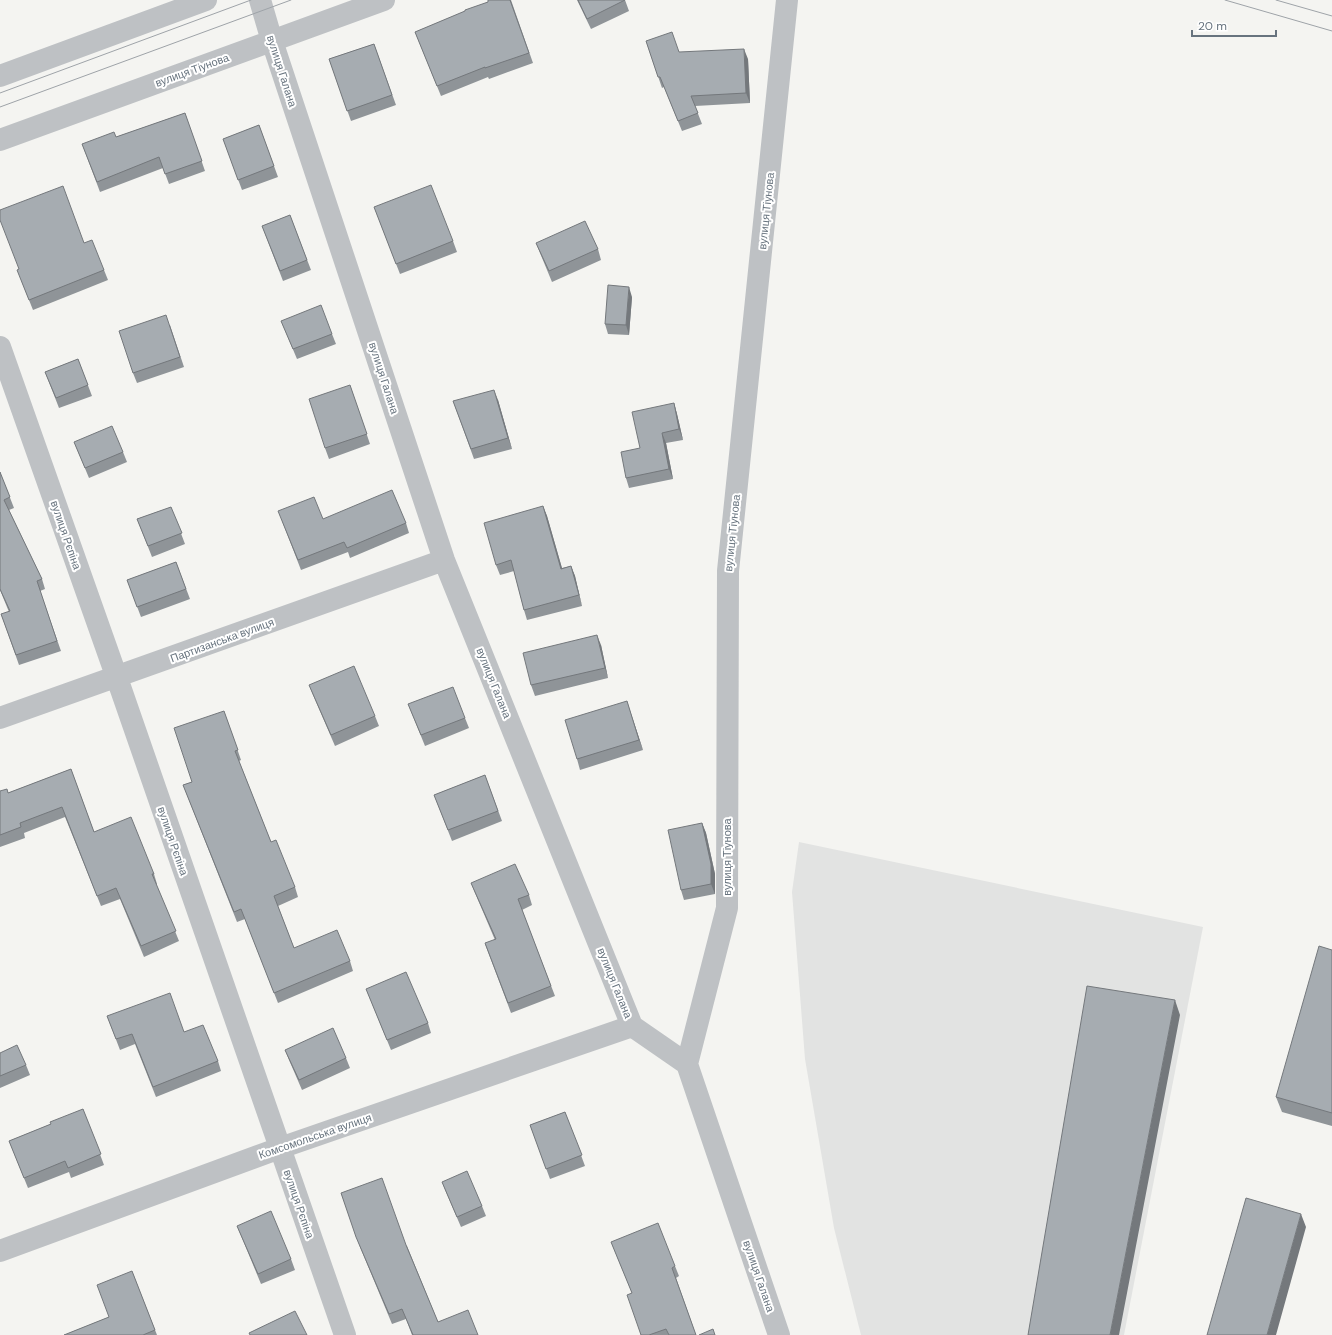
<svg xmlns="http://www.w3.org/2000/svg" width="1332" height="1335" viewBox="0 0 1332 1335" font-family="'DM Sans',sans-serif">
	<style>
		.built { fill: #e2e3e2 }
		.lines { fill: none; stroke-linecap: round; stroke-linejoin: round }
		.minor { stroke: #bec1c4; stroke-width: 22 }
		.tram { stroke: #9ea3a8; stroke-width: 1 }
		.wall { fill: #8f9498 }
		.shaded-wall { fill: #74787c }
		.building { fill: #a6acb1; stroke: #74787c }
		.labels { text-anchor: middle; stroke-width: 4; stroke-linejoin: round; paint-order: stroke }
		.street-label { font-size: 11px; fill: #67737e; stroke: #fff }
	</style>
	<rect width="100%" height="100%" fill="#f4f4f1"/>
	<path class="built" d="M 799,842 L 1203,927 L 1124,1335 L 861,1335 L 834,1228 L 805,1059 L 792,892 Z"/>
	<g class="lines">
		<path class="minor" d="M 260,0 L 272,41 L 444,560 L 632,1026 L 687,1064 L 779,1335
			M 0,76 L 206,0
			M 0,140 L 384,0
			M 0,347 L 117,678 L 345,1335
			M 0,718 L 444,560
			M 687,1064 L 727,908 L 728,571 L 787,0
			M 0,1251 L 280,1148 L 632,1026"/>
		<path class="tram" d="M 1225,0 L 1332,31
			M 1276,0 L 1332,16
			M 0,93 L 251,0
			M 0,107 L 291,0"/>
	</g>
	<path class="wall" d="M 488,0 L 512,0 L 511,0 L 533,63 L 489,79 L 488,77 L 441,96 L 415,32 L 488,2 Z
		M 577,0 L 625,0 L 629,11 L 591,29 Z
		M 646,41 L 679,52 L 748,59 L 750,103 L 695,106 L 702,124 L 682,131 L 664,87 L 662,88 Z
		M 374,44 L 396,105 L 351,121 L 329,59 Z
		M 185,113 L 205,171 L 169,184 L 163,168 L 100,192 L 82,144 L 116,137 Z
		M 259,125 L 278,177 L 242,190 L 223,139 Z
		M 374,207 L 453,241 L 457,252 L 400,274 Z
		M 290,215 L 311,270 L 283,281 L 262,226 Z
		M 84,243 L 104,270 L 108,280 L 33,310 L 21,280 Z
		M 536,243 L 598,249 L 601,260 L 552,282 L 540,253 Z
		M 632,297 L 629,335 L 608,334 L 605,324 Z
		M 281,321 L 332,334 L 336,344 L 297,359 Z
		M 170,325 L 184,367 L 137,383 L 133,373 Z
		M 78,359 L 92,396 L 59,408 L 45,372 Z
		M 350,385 L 370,444 L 329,459 L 325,448 Z
		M 498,400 L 512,449 L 474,459 L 453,401 Z
		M 674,403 L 677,414 L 683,440 L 666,443 L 673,479 L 629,488 L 626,478 L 640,448 Z
		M 74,442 L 123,452 L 127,462 L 89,478 Z
		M 0,472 L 14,508 L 9,510 L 42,579 L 45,589 L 40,591 L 61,651 L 19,665 L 1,614 L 9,612 L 0,590 Z
		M 543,506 L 547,516 L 562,568 L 571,566 L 575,576 L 582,606 L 527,620 L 524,610 L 514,571 L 500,575 L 496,565 Z
		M 171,507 L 185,544 L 152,557 L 137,519 Z
		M 323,519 L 406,523 L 409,533 L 350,558 L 348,552 L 301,570 L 282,521 Z
		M 176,562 L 190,599 L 141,617 L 127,580 Z
		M 601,645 L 608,678 L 535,696 L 531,685 Z
		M 309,685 L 375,716 L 379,726 L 335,746 L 313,695 Z
		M 627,701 L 643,750 L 580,770 L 577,759 Z
		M 408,704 L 465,718 L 469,728 L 425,746 Z
		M 224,711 L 241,760 L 239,761 L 271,842 L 295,887 L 298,897 L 278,906 L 294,948 L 350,961 L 353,971 L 278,1003 L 245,919 L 237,922 L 183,785 L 192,782 Z
		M 71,769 L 94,832 L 154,874 L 157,884 L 156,884 L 179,941 L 144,957 L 120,899 L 101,906 L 65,817 L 24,833 L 25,838 L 0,847 L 0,791 L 8,793 Z
		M 485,775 L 502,821 L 452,841 L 434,795 Z
		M 702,823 L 706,833 L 715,874 L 715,894 L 684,900 L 681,890 Z
		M 471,883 L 529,895 L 532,905 L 522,910 L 555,996 L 511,1013 L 485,944 L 495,940 L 475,893 Z
		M 1332,950 L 1332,1126 L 1282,1112 L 1276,1097 Z
		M 366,989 L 428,1023 L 431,1033 L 391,1050 Z
		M 107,1016 L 184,1032 L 218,1061 L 221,1071 L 156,1097 L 135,1044 L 120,1050 Z
		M 285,1050 L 346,1058 L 350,1068 L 302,1090 L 289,1060 Z
		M 0,1053 L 26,1065 L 30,1075 L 0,1088 Z
		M 83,1109 L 104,1165 L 71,1178 L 69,1172 L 28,1188 L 9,1141 L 51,1124 Z
		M 565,1112 L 585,1166 L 550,1179 L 530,1125 Z
		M 442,1182 L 482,1206 L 486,1216 L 461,1227 L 446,1192 Z
		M 341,1193 L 407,1246 L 438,1322 L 478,1335 L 412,1335 L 406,1319 L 392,1324 L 360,1247 Z
		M 237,1226 L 291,1259 L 295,1270 L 261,1284 Z
		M 611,1242 L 675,1266 L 679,1276 L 676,1278 L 696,1335 L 641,1335 L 632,1293 Z
		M 132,1271 L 157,1335 L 64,1335 L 109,1317 Z"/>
	<path class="shaded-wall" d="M 744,49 L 748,59 L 750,103 L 746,93 Z
		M 629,287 L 632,297 L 629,335 L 626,325 Z
		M 494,390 L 498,400 L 512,449 L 508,438 Z
		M 674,403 L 677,414 L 683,440 L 679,429 Z
		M 662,433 L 666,443 L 673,479 L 669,469 Z
		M 543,506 L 547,516 L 565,579 L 561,569 Z
		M 571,566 L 575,576 L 582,606 L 579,595 Z
		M 597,635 L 601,645 L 608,678 L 605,668 Z
		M 627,701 L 630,711 L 643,750 L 639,740 Z
		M 702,823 L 706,833 L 715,874 L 715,894 L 711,884 Z
		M 1175,1000 L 1180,1015 L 1119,1335 L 1110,1335 Z
		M 1301,1214 L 1306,1227 L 1276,1335 L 1267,1335 Z"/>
	<path class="building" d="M 488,0 L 510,0 L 529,53 L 485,68 L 485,67 L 437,86 L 415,32 L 465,11 L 465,10 L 488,2 Z
		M 578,0 L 625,0 L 587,19 Z
		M 672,32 L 679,52 L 744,49 L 746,93 L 691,96 L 698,113 L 678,121 L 660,77 L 658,77 L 646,41 Z
		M 374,44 L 392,95 L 347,111 L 329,59 Z
		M 185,113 L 202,161 L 165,174 L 159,157 L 97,182 L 82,144 L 114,132 L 116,137 Z
		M 259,125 L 274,166 L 238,180 L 223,139 Z
		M 431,185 L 453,241 L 396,264 L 374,207 Z
		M 63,186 L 84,243 L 92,240 L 104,270 L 29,300 L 17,270 L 19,269 L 0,220 L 0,210 Z
		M 290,215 L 307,260 L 280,271 L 262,226 Z
		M 585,221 L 598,249 L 549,271 L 536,243 Z
		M 608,285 L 629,287 L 626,325 L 605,324 Z
		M 321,305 L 332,334 L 293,349 L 281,321 Z
		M 166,315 L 180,357 L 133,373 L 119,331 Z
		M 78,359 L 88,385 L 56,398 L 45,372 Z
		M 350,385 L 367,434 L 325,448 L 309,399 Z
		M 494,390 L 508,438 L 471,449 L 453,401 Z
		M 674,403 L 679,429 L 662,433 L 669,469 L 626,478 L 621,452 L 640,448 L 632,412 Z
		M 112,426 L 123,452 L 85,468 L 74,442 Z
		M 0,472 L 10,497 L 4,500 L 42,579 L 37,581 L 57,641 L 16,655 L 1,614 L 10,611 L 0,589 Z
		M 392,490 L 406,523 L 347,548 L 344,542 L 298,560 L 278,511 L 314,497 L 323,519 Z
		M 543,506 L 561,569 L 571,566 L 579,595 L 524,610 L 511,560 L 496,565 L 484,523 Z
		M 171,507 L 182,533 L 148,546 L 137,519 Z
		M 176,562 L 186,589 L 137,607 L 127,580 Z
		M 597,635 L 605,668 L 531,685 L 523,653 Z
		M 354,666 L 375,716 L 331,735 L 309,685 Z
		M 453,687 L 465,718 L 421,735 L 408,704 Z
		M 627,701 L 639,740 L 577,759 L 565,720 Z
		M 224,711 L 238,750 L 235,751 L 271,842 L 276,840 L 295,887 L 274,896 L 294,948 L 337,930 L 350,961 L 274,993 L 241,909 L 234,912 L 183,785 L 192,782 L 174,728 Z
		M 71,769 L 94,832 L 131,817 L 154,874 L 152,874 L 176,931 L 141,946 L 116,888 L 97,896 L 62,807 L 20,823 L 21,827 L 0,835 L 0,791 L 7,789 L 8,793 Z
		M 485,775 L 498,811 L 448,830 L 434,795 Z
		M 702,823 L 711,864 L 711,884 L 681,890 L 668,830 Z
		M 515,864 L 529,895 L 518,899 L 551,986 L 508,1003 L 485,943 L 496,939 L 471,883 Z
		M 1319,946 L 1332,950 L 1332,1113 L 1276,1097 Z
		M 406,972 L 428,1023 L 387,1040 L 366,989 Z
		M 1087,986 L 1175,1000 L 1110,1335 L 1028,1335 Z
		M 170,993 L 184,1032 L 203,1025 L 218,1061 L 153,1087 L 132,1034 L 116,1039 L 107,1016 Z
		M 333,1028 L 346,1058 L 299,1080 L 285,1050 Z
		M 17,1045 L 26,1065 L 0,1076 L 0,1053 Z
		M 83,1109 L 101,1154 L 68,1168 L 65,1161 L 24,1178 L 9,1141 L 51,1124 L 50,1122 Z
		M 565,1112 L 582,1155 L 546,1169 L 530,1125 Z
		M 467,1171 L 482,1206 L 457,1217 L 442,1182 Z
		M 382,1178 L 406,1245 L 438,1322 L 468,1310 L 478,1335 L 413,1335 L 402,1309 L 389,1314 L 356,1237 L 341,1193 Z
		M 1246,1198 L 1301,1214 L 1267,1335 L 1207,1335 Z
		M 271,1211 L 291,1259 L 258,1274 L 237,1226 Z
		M 658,1223 L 675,1266 L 672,1268 L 696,1335 L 669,1335 L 666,1329 L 649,1335 L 641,1335 L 627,1295 L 632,1293 L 611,1242 Z
		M 132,1271 L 155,1330 L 143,1335 L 64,1335 L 109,1317 L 97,1285 Z
		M 295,1311 L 307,1335 L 250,1335 L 249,1333 Z
		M 713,1329 L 715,1335 L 699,1335 Z"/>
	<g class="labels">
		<g class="street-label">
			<text transform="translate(192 70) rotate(-20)" y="4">вулиця Тіунова</text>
			<text transform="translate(282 71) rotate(72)" y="4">вулиця Галана</text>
			<text transform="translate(766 211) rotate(-84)" y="4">вулиця Тіунова</text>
			<text transform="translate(384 378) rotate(72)" y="4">вулиця Галана</text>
			<text transform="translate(732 533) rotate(-84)" y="4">вулиця Тіунова</text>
			<text transform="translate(66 535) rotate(71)" y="4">вулиця Рєпіна</text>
			<text transform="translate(222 640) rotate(-20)" y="4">Партизанська вулиця</text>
			<text transform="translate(494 683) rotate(68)" y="4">вулиця Галана</text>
			<text transform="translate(173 841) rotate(71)" y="4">вулиця Рєпіна</text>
			<text transform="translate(727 857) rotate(-90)" y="4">вулиця Тіунова</text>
			<text transform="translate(615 983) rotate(68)" y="4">вулиця Галана</text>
			<text transform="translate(315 1136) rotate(-19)" y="4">Комсомольська вулиця</text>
			<text transform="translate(299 1204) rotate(71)" y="4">вулиця Рєпіна</text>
			<text transform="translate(759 1276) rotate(71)" y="4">вулиця Галана</text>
		</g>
	</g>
	<path d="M1192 30v6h84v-6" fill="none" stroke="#67737e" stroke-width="2"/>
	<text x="1198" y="30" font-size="12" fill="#67737e" stroke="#ffffff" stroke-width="3" paint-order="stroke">20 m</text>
</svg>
